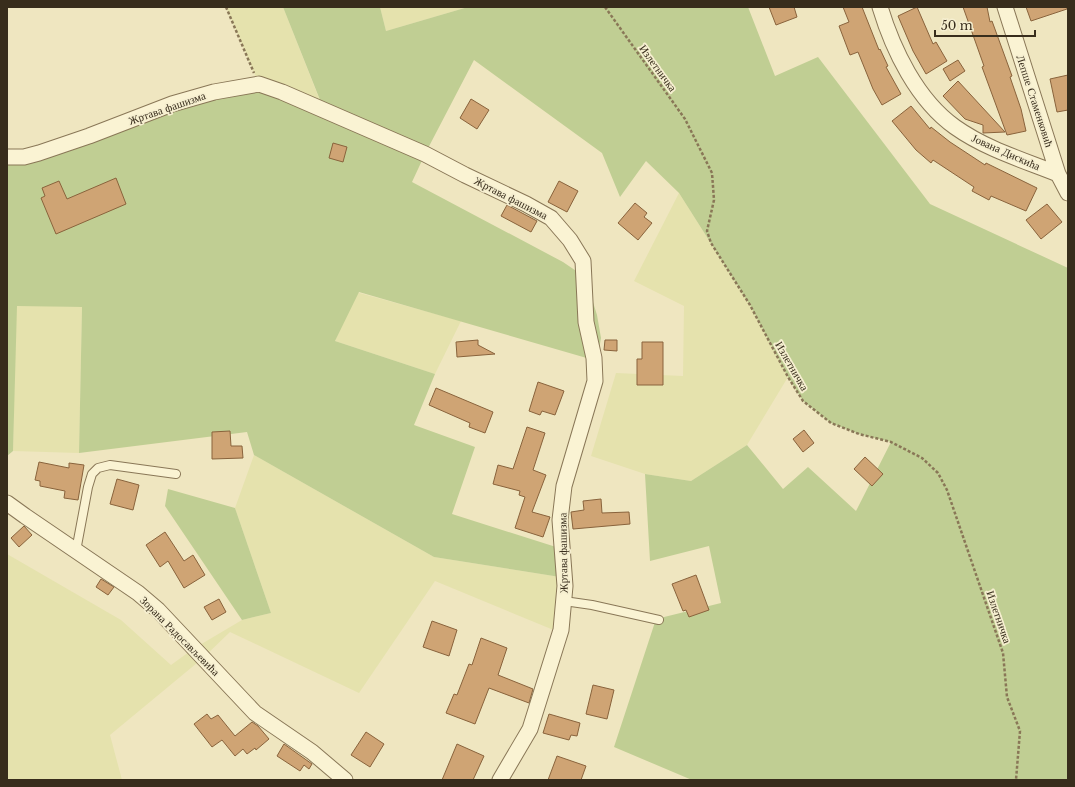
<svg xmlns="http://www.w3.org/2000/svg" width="1075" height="787" viewBox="0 0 1075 787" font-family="'Libre Baskerville',serif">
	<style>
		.farmland { fill: #e5e2ad }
		.green { fill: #c0ce93 }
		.building { fill: #cfa474; stroke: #89633c }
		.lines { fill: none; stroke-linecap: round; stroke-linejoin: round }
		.service-casing { stroke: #897757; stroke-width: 10 }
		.minor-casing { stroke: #897757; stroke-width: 17 }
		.path { stroke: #897757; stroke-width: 2.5; stroke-dasharray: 3 2; stroke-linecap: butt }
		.service { stroke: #faf3d3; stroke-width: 8 }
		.minor { stroke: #faf3d3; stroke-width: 15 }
		.labels { text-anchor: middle; stroke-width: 3.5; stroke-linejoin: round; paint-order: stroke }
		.street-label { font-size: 11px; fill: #382d1c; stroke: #f6efd0 }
	</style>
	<rect width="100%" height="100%" fill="#efe6c0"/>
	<path class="farmland" d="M 226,7 L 283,7 L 324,111 L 259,84 Z
		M 380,7 L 468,7 L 386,31 Z
		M 679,193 L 750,305 L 788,377 L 747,445 L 691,481 L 645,474 L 591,456 L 616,373 L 683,376 L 684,306 L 634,281 Z
		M 356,292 L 461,321 L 435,374 L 335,341 Z
		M 16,305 L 82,307 L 79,453 L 13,451 Z
		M 254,455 L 434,557 L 560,577 L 556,631 L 435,581 L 359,693 L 230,632 L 203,658 L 110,735 L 122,780 L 7,780 L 7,554 L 121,620 L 171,665 L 193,649 L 242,620 L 271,613 L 235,508 Z"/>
	<path class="green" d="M 283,7 L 380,7 L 386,31 L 468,7 L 748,7 L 775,76 L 818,57 L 930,204 L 1068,268 L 1068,780 L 692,780 L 614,747 L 656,619 L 721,603 L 709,546 L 650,561 L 645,474 L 691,481 L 747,445 L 783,489 L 808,467 L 856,511 L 891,442 L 859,434 L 831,423 L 803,401 L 788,377 L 750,305 L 679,193 L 646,161 L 620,197 L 602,153 L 474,60 L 425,154 L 412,182 L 563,262 L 585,277 L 597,315 L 601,338 L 597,361 L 359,292 L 335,341 L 435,374 L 414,425 L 475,447 L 452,514 L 556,547 L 560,577 L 434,557 L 254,455 L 247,432 L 79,453 L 82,307 L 17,306 L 13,451 L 7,456 L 7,157 L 259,84 L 324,110 Z
		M 168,489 L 235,508 L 271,613 L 242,620 L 165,506 Z"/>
	<path class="building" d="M 769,7 L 794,7 L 797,17 L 776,25 Z
		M 843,7 L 862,7 L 879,50 L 880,49 L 888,66 L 886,67 L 901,94 L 882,105 L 873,89 L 858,52 L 850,55 L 839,26 L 849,22 Z
		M 917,7 L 933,44 L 936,42 L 947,61 L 926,74 L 913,51 L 898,16 Z
		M 963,7 L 987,7 L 990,22 L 992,21 L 1012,76 L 1010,77 L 1021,109 L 1026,131 L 1007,135 L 982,67 L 984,66 Z
		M 1026,7 L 1067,7 L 1067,9 L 1031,21 Z
		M 958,60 L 965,71 L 950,81 L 943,69 Z
		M 1068,75 L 1068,110 L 1057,112 L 1050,79 Z
		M 958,81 L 1005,132 L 983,133 L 983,125 L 965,119 L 943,96 Z
		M 471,99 L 489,110 L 477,129 L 460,118 Z
		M 911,106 L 930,129 L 931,127 L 950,142 L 985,165 L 986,163 L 1037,188 L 1026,211 L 991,196 L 989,200 L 972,191 L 974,187 L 933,160 L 931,163 L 916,150 L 892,121 Z
		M 333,143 L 347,147 L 343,162 L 329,158 Z
		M 116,178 L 126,204 L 56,234 L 41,198 L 45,196 L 42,188 L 59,181 L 67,199 Z
		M 559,181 L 578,191 L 567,212 L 548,202 Z
		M 635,203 L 647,213 L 644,217 L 652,223 L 638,240 L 618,223 Z
		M 1047,204 L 1062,222 L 1041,239 L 1026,220 Z
		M 507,205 L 537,221 L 531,232 L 501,216 Z
		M 478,340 L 478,345 L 495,354 L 457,357 L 456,342 Z
		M 605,340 L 617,340 L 617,351 L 604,350 Z
		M 642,342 L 663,342 L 663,385 L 637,385 L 637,359 L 642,359 Z
		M 538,382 L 564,391 L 555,415 L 542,411 L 540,415 L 529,411 Z
		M 436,388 L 493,412 L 485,433 L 469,427 L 470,423 L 429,405 Z
		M 527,427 L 545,433 L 533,470 L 546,475 L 532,512 L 550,517 L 543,537 L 515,528 L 525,497 L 519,495 L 520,491 L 493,484 L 498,465 L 513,469 Z
		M 804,430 L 814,443 L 803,452 L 793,439 Z
		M 230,431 L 231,446 L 242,446 L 243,458 L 212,459 L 212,432 Z
		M 865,457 L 883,474 L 872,486 L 854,469 Z
		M 39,462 L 69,468 L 69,463 L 84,465 L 78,500 L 64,498 L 65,491 L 40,486 L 40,481 L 35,480 Z
		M 117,479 L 139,485 L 133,510 L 110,504 Z
		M 601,499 L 602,513 L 629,512 L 630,524 L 573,529 L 571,512 L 584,510 L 583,501 Z
		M 24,526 L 32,535 L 19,547 L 11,538 Z
		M 165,532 L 184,561 L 193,555 L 205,575 L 184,588 L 168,561 L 160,567 L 146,545 Z
		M 696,575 L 709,610 L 689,617 L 686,610 L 683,611 L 672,584 Z
		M 101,579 L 114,587 L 108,595 L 96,587 Z
		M 219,599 L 226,612 L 212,620 L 204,607 Z
		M 432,621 L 457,630 L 449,656 L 423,647 Z
		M 481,638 L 507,648 L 498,675 L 533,689 L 529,703 L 489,688 L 475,724 L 446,713 L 454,694 L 457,695 L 469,664 L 472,665 Z
		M 593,685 L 614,690 L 607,719 L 586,714 Z
		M 207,714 L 211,719 L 218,715 L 235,736 L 252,722 L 258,726 L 269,739 L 256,750 L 255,748 L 247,754 L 243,749 L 235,756 L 222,740 L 212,747 L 194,724 Z
		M 549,714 L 580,723 L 577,736 L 571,735 L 569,740 L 543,733 Z
		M 366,732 L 384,744 L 370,767 L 351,755 Z
		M 284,744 L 312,764 L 309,769 L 304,765 L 300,771 L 277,756 Z
		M 457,744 L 484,756 L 473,780 L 442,780 Z
		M 557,756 L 586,766 L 581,780 L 548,780 Z"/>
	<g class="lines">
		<g class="service-casing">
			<path id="service" d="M 76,551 L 88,487 L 92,474 L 98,468 L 110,465 L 176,474
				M 564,601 L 592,605 L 659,620"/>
		</g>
		<g class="minor-casing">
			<path id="minor" d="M 880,7 C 893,50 917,100 955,127 C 986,149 1023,160 1058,174
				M 1005,7 L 1058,174 L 1068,193
				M 7,157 L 24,157 L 39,153 L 89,136 L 172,104 L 214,92 L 259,84 L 282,92 L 425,154 L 465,175 L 526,204 L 551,218 L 570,240 L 583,261 L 586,322 L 594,358 L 595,381 L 564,486 L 560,520 L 565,586 L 561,630 L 530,729 L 500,780
				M 7,503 L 25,516 L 138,593 L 158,610 L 255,713 L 312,752 L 345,780"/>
		</g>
		<path class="path" d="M 226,7 L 254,73
			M 605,7 L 685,119 L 712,173 L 714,200 L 707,231 L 711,243 L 750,305 L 788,377 L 803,401 L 831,423 L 859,434 L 891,442 L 922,458 L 938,473 L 947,490 L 1003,653 L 1007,697 L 1020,731 L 1016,780"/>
		<use href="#service" class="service"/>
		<use href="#minor" class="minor"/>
	</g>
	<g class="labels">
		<g class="street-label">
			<text transform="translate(658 68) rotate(54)" y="4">Излетничка</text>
			<text transform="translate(1035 101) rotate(72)" y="4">Лепше Стаменковић</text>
			<text transform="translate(167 108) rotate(-19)" y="4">Жртава фашизма</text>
			<text transform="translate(1006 152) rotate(24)" y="4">Јована Дискића</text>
			<text transform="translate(511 198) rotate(27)" y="4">Жртава фашизма</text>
			<text transform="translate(792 366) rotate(60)" y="4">Излетничка</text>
			<text transform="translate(563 553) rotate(-91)" y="4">Жртава фашизма</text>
			<text transform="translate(999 617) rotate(71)" y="4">Излетничка</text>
			<text transform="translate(180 636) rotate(45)" y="4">Зорана Радосављевића</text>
		</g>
	</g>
	<rect width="1075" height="787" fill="none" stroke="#382d1c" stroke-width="16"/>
	<path d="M935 30v6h100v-6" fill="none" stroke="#382d1c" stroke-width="2"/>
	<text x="941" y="30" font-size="12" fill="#382d1c" stroke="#f6efd0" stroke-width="3" paint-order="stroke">50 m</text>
</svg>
